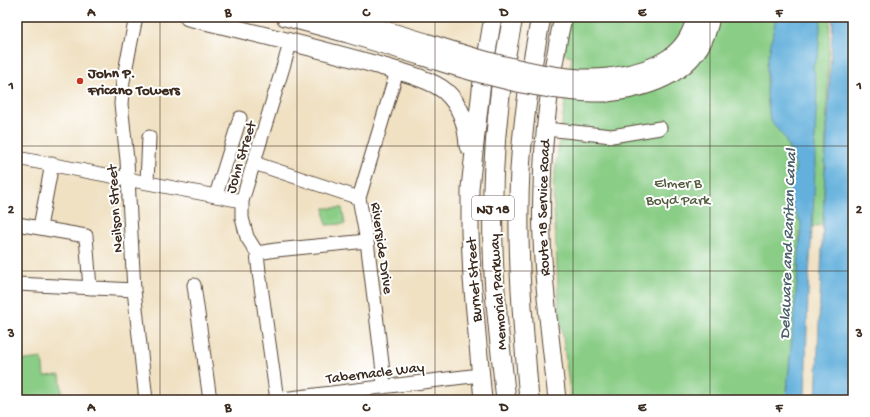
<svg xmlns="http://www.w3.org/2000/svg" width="870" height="417" viewBox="0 0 870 417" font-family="'Gochi Hand',sans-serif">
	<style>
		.green { fill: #8acd86; stroke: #627c52 }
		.water { fill: #63b0dc; stroke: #4f6d7d }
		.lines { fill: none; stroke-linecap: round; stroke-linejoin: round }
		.minor-casing { stroke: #564537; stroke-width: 15 }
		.major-casing { stroke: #564537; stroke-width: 19 }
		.highway-casing { stroke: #564537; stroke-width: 21 }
		.minor { stroke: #fff; stroke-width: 13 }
		.major { stroke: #fff; stroke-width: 17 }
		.highway { stroke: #fff; stroke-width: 19 }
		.major-bridge-casing { stroke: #564537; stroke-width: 19; stroke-linecap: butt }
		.major-bridge { stroke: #fff; stroke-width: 17 }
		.grid { fill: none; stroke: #3b2a1e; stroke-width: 1; stroke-opacity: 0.55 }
		.poi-dot { fill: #c8321e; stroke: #fff; stroke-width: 1.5 }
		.labels { text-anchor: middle; stroke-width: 4; stroke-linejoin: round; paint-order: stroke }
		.shield { fill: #fff; stroke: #766a62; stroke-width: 1 }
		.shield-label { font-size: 14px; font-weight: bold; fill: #3b2a1e }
		.poi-label { font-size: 15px; font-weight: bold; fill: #3b2a1e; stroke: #fff; text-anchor: start }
		.street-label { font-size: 15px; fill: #3b2a1e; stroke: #fff }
		.park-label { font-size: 15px; fill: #535b3d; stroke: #fff }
		.water-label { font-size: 16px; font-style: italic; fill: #4b606a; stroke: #fff }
		.neatline { fill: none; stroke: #3b2a1e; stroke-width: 1.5 }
		.grid-label { font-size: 13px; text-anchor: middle; font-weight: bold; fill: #3b2a1e }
	</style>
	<rect width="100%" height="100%" fill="#fff"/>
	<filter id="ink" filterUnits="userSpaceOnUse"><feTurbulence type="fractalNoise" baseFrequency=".025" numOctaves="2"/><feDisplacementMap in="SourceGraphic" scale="8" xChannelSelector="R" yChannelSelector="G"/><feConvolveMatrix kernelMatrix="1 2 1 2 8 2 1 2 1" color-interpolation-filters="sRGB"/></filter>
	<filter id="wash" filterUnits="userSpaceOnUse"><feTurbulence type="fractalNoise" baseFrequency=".012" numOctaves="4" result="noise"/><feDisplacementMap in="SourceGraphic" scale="16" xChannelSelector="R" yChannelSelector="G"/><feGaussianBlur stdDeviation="0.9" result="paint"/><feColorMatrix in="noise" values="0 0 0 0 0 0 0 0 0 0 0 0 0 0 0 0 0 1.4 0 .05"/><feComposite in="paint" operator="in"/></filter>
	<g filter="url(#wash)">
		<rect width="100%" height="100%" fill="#f0e1c3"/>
		<path class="green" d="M 568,17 L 830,17 L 823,224 L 799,231 L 805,400 L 571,400 L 559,308 L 553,185 L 572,56 L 564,54 Z
			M 324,208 L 342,208 L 345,224 L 326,225 Z
			M 42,358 L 44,376 L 60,375 L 63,400 L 17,400 L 17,361 Z"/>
		<path class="water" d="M 776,17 L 821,17 L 818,56 L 813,66 L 817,89 L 815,138 L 815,167 L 814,197 L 808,292 L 805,400 L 786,400 L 798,271 L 801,223 L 787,197 L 796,167 L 784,137 L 770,120 L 767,96 L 767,64 Z
			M 833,17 L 853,17 L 853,400 L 816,400 L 825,171 Z"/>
	</g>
	<g filter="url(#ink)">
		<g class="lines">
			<g class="minor-casing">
				<path id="minor" d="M 136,17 L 123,81 L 121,104 L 127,160 L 134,290 L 146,400
					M 546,129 L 612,136 L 660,128
					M 17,158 L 242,201
					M 254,163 L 359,198
					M 147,182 L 149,137
					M 216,195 L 240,118
					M 17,224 L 86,236 L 90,288
					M 40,227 L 52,164
					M 257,253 L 276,250 L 367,241
					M 17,284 L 134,290
					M 194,285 L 210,400
					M 384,387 L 382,363 L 367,241 L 359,198 L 397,71
					M 274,400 L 480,375
					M 277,400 L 259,272 L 257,253 L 247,237 L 242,218 L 242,201 L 291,41"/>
			</g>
			<g class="major-casing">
				<g id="major">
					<path d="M 188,17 C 251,32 314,47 377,65 C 397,71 429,78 445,91 C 461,105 467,126 468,146"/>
					<path d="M 285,17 L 348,34 L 423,57"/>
					<path d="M 341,17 L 426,42"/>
					<path d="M 609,77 C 647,72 687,60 695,17"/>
					<path d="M 607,93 C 655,88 701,70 711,17"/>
					<path d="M 483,400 L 472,279 L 470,232 L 470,188 L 482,81 L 493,17"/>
					<path id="s1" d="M 557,400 C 550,330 539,259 542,188 C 543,131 551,73 563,17"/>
				</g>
			</g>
			<g class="highway-casing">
				<path id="highway" d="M 506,400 C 502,364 498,328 495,291 C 489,200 494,107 513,17
					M 529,400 C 523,324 516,247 520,170 C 523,119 531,68 541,17"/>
			</g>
			<use href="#minor" class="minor"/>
			<use href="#major" class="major"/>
			<use href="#highway" class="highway"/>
			<g class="major-bridge-casing">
				<path id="major-bridge" d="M 426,42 C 464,54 502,66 542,73 C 564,77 586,80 609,77
					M 423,57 C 479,75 547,94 607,93"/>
			</g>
			<use href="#major-bridge" class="major-bridge"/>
		</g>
	</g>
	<path class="grid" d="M 160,17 L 160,400M 297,17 L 297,400M 435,17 L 435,400M 573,17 L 573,400M 710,17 L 710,400M 17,146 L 853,146M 17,271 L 853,271"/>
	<circle class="poi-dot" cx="80" cy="81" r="4"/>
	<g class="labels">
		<rect class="shield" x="472" y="196" width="42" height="24" rx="3"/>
		<g class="shield-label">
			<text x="493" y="213">NJ 18</text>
		</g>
		<g class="poi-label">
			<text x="88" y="77">John P.<tspan x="88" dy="17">Fricano Towers</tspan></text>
		</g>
		<g class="street-label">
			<text transform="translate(240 157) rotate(-73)" y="5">John Street</text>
			<text dy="5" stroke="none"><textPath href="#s1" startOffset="193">Route 18 Service Road</textPath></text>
			<text transform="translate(114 209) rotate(-94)" y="5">Neilson Street</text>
			<text transform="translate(383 248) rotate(82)" y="5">Riverside Drive</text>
			<text transform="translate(473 280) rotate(-94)" y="5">Burnet Street</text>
			<text transform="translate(497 292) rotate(-94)" y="5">Memorial Parkway</text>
			<text transform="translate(375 372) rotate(-7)" y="5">Tabernacle Way</text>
		</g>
		<g class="park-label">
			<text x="678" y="187">Elmer B<tspan x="678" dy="17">Boyd Park</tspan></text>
		</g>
		<g class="water-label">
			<text transform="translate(786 244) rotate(-88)" y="6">Delaware and Raritan Canal</text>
		</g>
	</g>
	<rect width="870" height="417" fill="none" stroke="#fff" stroke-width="44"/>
	<rect x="22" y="22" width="826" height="373" class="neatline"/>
	<g class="grid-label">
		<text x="91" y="16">A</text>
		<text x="228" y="16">B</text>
		<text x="366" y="16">C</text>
		<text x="504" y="16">D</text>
		<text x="642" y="16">E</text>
		<text x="779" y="16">F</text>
		<text x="11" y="89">1</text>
		<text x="859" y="89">1</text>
		<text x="11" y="213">2</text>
		<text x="859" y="213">2</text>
		<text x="11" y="337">3</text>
		<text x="859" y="337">3</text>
		<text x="91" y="411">A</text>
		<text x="228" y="411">B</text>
		<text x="366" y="411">C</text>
		<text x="504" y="411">D</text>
		<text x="642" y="411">E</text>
		<text x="779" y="411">F</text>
	</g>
</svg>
